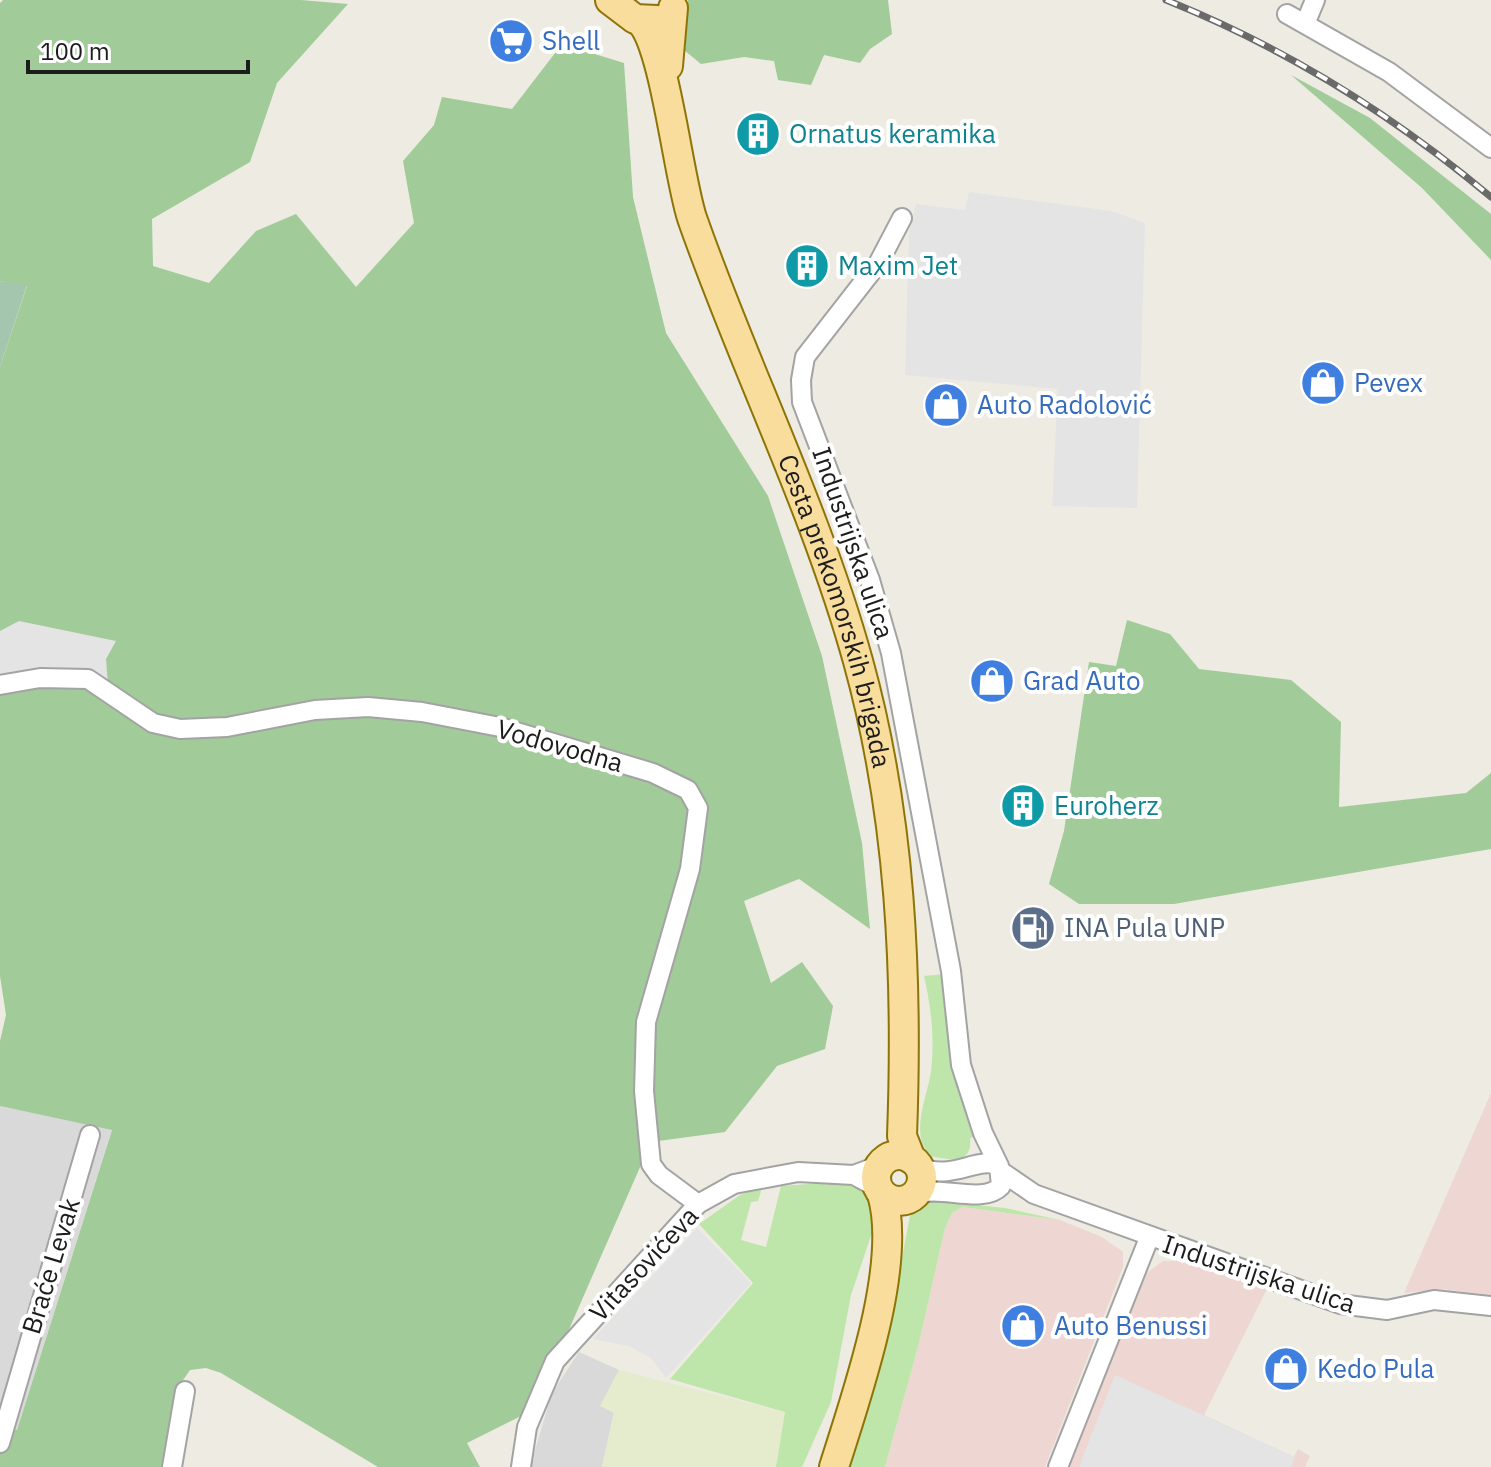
<svg xmlns="http://www.w3.org/2000/svg" width="1491" height="1467" viewBox="0 0 1491 1467" font-family="'IBM Plex Sans',sans-serif">
	<style>
		.residential { fill: #dad9d9 }
		.commercial { fill: #eed7d2 }
		.farmland { fill: #e5ecce }
		.grass { fill: #bfe6aa }
		.forest { fill: #a1cb98 }
		.cemetery { fill: #a4c5ae }
		.parking { fill: #e4e4e4 }
		.lines { fill: none; stroke-linecap: round; stroke-linejoin: round }
		.street-casing { stroke: #a3a3a3; stroke-width: 22 }
		.primary-casing { stroke: #8e7406; stroke-width: 32 }
		.street { stroke: #fff; stroke-width: 18 }
		.primary { stroke: #f8dd9d; stroke-width: 28 }
		.rail-casing { stroke: #6a6a6a; stroke-width: 7 }
		.rail { stroke: #fff; stroke-width: 4; stroke-dasharray: 12; stroke-linecap: butt }
		.labels { text-anchor: middle; stroke-width: 8; stroke-linejoin: round; paint-order: stroke }
		.shop-label { font-size: 26px; fill: #366cbe; stroke: #fff; text-anchor: start }
		.culture-label { font-size: 26px; fill: #0d838f; stroke: #fff; text-anchor: start }
		.street-label { font-size: 26px; fill: #1c1c1c; stroke: #fff }
		.service-label { font-size: 26px; fill: #4e5e75; stroke: #fff; text-anchor: start }
	</style>
	<rect width="100%" height="100%" fill="#edebe2"/>
	<path class="residential" d="M 0,1106 L 112,1129 L 17,1430 L 0,1426 Z
		M 579,1352 L 619,1370 L 601,1406 L 614,1412 L 602,1467 L 530,1467 L 552,1393 Z"/>
	<path class="commercial" d="M 1491,1093 L 1491,1296 L 1442,1289 L 1404,1293 Z
		M 961,1207 L 1060,1220 L 1102,1237 L 1123,1252 L 1123,1267 L 1045,1467 L 885,1467 L 919,1343 L 945,1228 L 952,1213 Z
		M 1163,1261 L 1179,1261 L 1267,1289 L 1204,1415 L 1294,1457 L 1298,1449 L 1310,1456 L 1305,1467 L 1068,1467 L 1127,1315 L 1147,1273 Z"/>
	<path class="farmland" d="M 619,1370 L 785,1412 L 776,1467 L 602,1467 L 614,1413 L 600,1406 Z"/>
	<path class="grass" d="M 945,974 L 958,1086 L 975,1136 L 970,1138 C 973,1165 950,1160 931,1156 C 908,1135 928,1096 931,1071 C 935,1040 931,1006 924,976 Z
		M 823,1183 L 863,1186 L 872,1194 L 874,1227 L 851,1295 L 831,1402 L 802,1467 L 776,1467 L 785,1412 L 670,1379 L 753,1283 L 699,1224 L 740,1195 L 762,1188 L 758,1201 L 751,1202 L 741,1240 L 766,1247 L 781,1186 Z
		M 928,1200 L 1005,1208 L 1060,1220 L 962,1207 L 952,1213 L 945,1228 L 919,1343 L 885,1467 L 847,1467 L 895,1295 L 911,1210 Z"/>
	<path class="forest" d="M 3,0 L 301,0 L 348,4 L 277,83 L 250,162 L 152,219 L 153,266 L 209,283 L 256,231 L 296,214 L 356,287 L 414,223 L 403,161 L 434,125 L 442,97 L 512,109 L 562,44 L 624,63 L 633,197 L 666,333 L 768,496 L 822,656 L 862,843 L 870,929 L 799,879 L 744,901 L 771,983 L 802,962 L 833,1006 L 825,1049 L 777,1066 L 725,1132 L 651,1142 L 567,1334 L 548,1356 L 523,1415 L 467,1443 L 480,1467 L 378,1467 L 221,1373 L 206,1368 L 190,1370 L 181,1383 L 167,1467 L 0,1467 L 0,1426 L 17,1430 L 112,1130 L 0,1106 L 0,1041 L 6,1015 L 0,976 L 0,367 L 27,286 L 0,281 L 0,3 Z
		M 688,0 L 888,0 L 892,34 L 870,49 L 860,63 L 824,55 L 811,85 L 778,80 L 774,61 L 744,57 L 701,64 L 684,50 Z
		M 1291,75 L 1370,118 L 1491,214 L 1491,260 L 1422,188 Z
		M 1127,620 L 1170,634 L 1199,669 L 1291,680 L 1341,722 L 1339,807 L 1466,793 L 1491,773 L 1491,849 L 1174,904 L 1079,904 L 1049,884 L 1064,831 L 1089,662 L 1116,666 Z"/>
	<path class="cemetery" d="M 0,281 L 27,285 L 0,367 Z"/>
	<path class="parking" d="M 969,192 L 1111,211 L 1145,223 L 1137,508 L 1052,506 L 1058,389 L 905,375 L 909,234 L 916,204 L 965,210 Z
		M 19,621 L 116,641 L 106,659 L 108,685 L 0,680 L 0,631 Z
		M 697,1228 L 751,1283 L 666,1378 L 651,1358 L 629,1346 L 593,1339 Z
		M 1115,1375 L 1295,1457 L 1291,1467 L 1079,1467 Z"/>
	<g class="lines">
		<g class="street-casing">
			<path id="street" d="M 1287,14 L 1389,72 L 1491,148
				M 1305,24 L 1315,0
				M 902,218 L 879,262 L 805,357 L 801,380 L 802,402 L 870,580 L 891,653 L 951,971 L 961,1065 L 983,1133 L 999,1166
				M 0,685 L 40,678 L 88,679 L 153,723 L 180,729 L 227,727 L 315,710 L 368,707 L 422,712 L 500,727 L 653,773 L 688,790 L 698,808 L 690,869 L 646,1022 L 644,1091 L 651,1164 L 659,1175 L 698,1204
				M 1002,1172 L 1034,1194 L 1340,1304 L 1387,1310 L 1434,1300 L 1491,1306
				M 854,1175 L 880,1165
				M 916,1194 C 941,1185 983,1205 1001,1186 L 999,1166 C 978,1155 950,1183 918,1166
				M 0,1443 L 90,1135
				M 172,1467 L 185,1391
				M 521,1467 L 527,1427 L 555,1361 L 698,1204 L 734,1184 L 798,1172 L 854,1175 L 878,1188
				M 1058,1467 L 1149,1238"/>
		</g>
		<g class="primary-casing">
			<g id="primary">
				<path d="M 610,0 L 635,19 L 657,20"/>
				<path id="s1" d="M 640,21 C 665,45 678,176 692,218 C 744,367 816,509 858,661 C 901,816 908,976 902,1136 L 911,1159"/>
				<path d="M 668,66 L 673,8"/>
				<circle cx="899" cy="1178" r="23"/>
				<path d="M 834,1467 C 856,1397 903,1265 882,1194"/>
			</g>
		</g>
		<use href="#street" class="street"/>
		<use href="#primary" class="primary"/>
		<g class="rail-casing">
			<path id="rail" d="M 1166,0 C 1286,48 1392,114 1491,197"/>
		</g>
		<use href="#rail" class="rail"/>
	</g>
	<defs>
		<g id="supermarket-disc" transform="scale(2.3)"><circle r="9.5" fill="#3f7fe0" stroke="#fff"/><path d="M-6-5.5h2.5l.6 2H6L4.5 2H-2.5L-4.4-4H-6ZM-1.5 3.2a1.3 1.3 0 1 0 .1 0ZM3 3.2a1.3 1.3 0 1 0 .1 0Z" fill="#fff"/></g>
		<g id="building-disc" transform="scale(2.3)"><circle r="9.5" fill="#0f9aa8" stroke="#fff"/><path d="M-4-6H4V6H1V3H-1V6H-4ZM-2.5-4.3h1.7v1.8h-1.7ZM.8-4.3h1.7v1.8H.8ZM-2.5-1h1.7V.8h-1.7ZM.8-1h1.7V.8H.8Z" fill="#fff"/></g>
		<g id="shop-disc" transform="scale(2.3)"><circle r="9.5" fill="#3f7fe0" stroke="#fff"/><path d="M-5-2.5h2.3a2.7 3.5 0 0 1 5.4 0H5L5.5 6h-11ZM-1.5-2.5h3a1.5 2.3 0 0 0-3 0Z" fill="#fff"/></g>
		<g id="fuel-disc" transform="scale(2.3)"><circle r="9.5" fill="#5c6f8a" stroke="#fff"/><path d="M-5.5-6h7V0h2V4h1.3V-2.5L3-4.5l.8-.8L6-3V5H2.5V1h-1V6h-7ZM-4.2-4.7v3.2H.2V-4.7Z" fill="#fff"/></g>
	</defs>
	<g fill-rule="evenodd">
		<use href="#supermarket-disc" x="511" y="41"/>
		<use href="#building-disc" x="758" y="134"/>
		<use href="#building-disc" x="807" y="266"/>
		<use href="#shop-disc" x="1323" y="383"/>
		<use href="#shop-disc" x="946" y="405"/>
		<use href="#shop-disc" x="992" y="681"/>
		<use href="#building-disc" x="1023" y="806"/>
		<use href="#fuel-disc" x="1033" y="928"/>
		<use href="#shop-disc" x="1023" y="1326"/>
		<use href="#shop-disc" x="1286" y="1369"/>
	</g>
	<g class="labels">
		<g class="shop-label">
			<text x="542" y="50">Shell</text>
			<text x="1354" y="392">Pevex</text>
			<text x="977" y="414">Auto Radolović</text>
			<text x="1023" y="690">Grad Auto</text>
			<text x="1054" y="1335">Auto Benussi</text>
			<text x="1317" y="1378">Kedo Pula</text>
		</g>
		<g class="culture-label">
			<text x="789" y="143">Ornatus keramika</text>
			<text x="838" y="275">Maxim Jet</text>
			<text x="1054" y="815">Euroherz</text>
		</g>
		<g class="street-label">
			<text transform="translate(853 543) rotate(71)" y="9">Industrijska ulica</text>
			<text dy="9" stroke="none"><textPath href="#s1" startOffset="624">Cesta prekomorskih brigada</textPath></text>
			<text transform="translate(560 746) rotate(16)" y="9">Vodovodna</text>
			<text transform="translate(644 1264) rotate(-47)" y="9">Vitasovićeva</text>
			<text transform="translate(51 1266) rotate(-73)" y="9">Braće Levak</text>
			<text transform="translate(1259 1274) rotate(18)" y="9">Industrijska ulica</text>
		</g>
		<g class="service-label">
			<text x="1064" y="937">INA Pula UNP</text>
		</g>
	</g>
	<path d="M28 60v12h220v-12" fill="none" stroke="#1c1c1c" stroke-width="4"/>
	<text x="40" y="60" font-size="24" fill="#1c1c1c" stroke="#ffffff" stroke-width="6" paint-order="stroke">100 m</text>
</svg>
